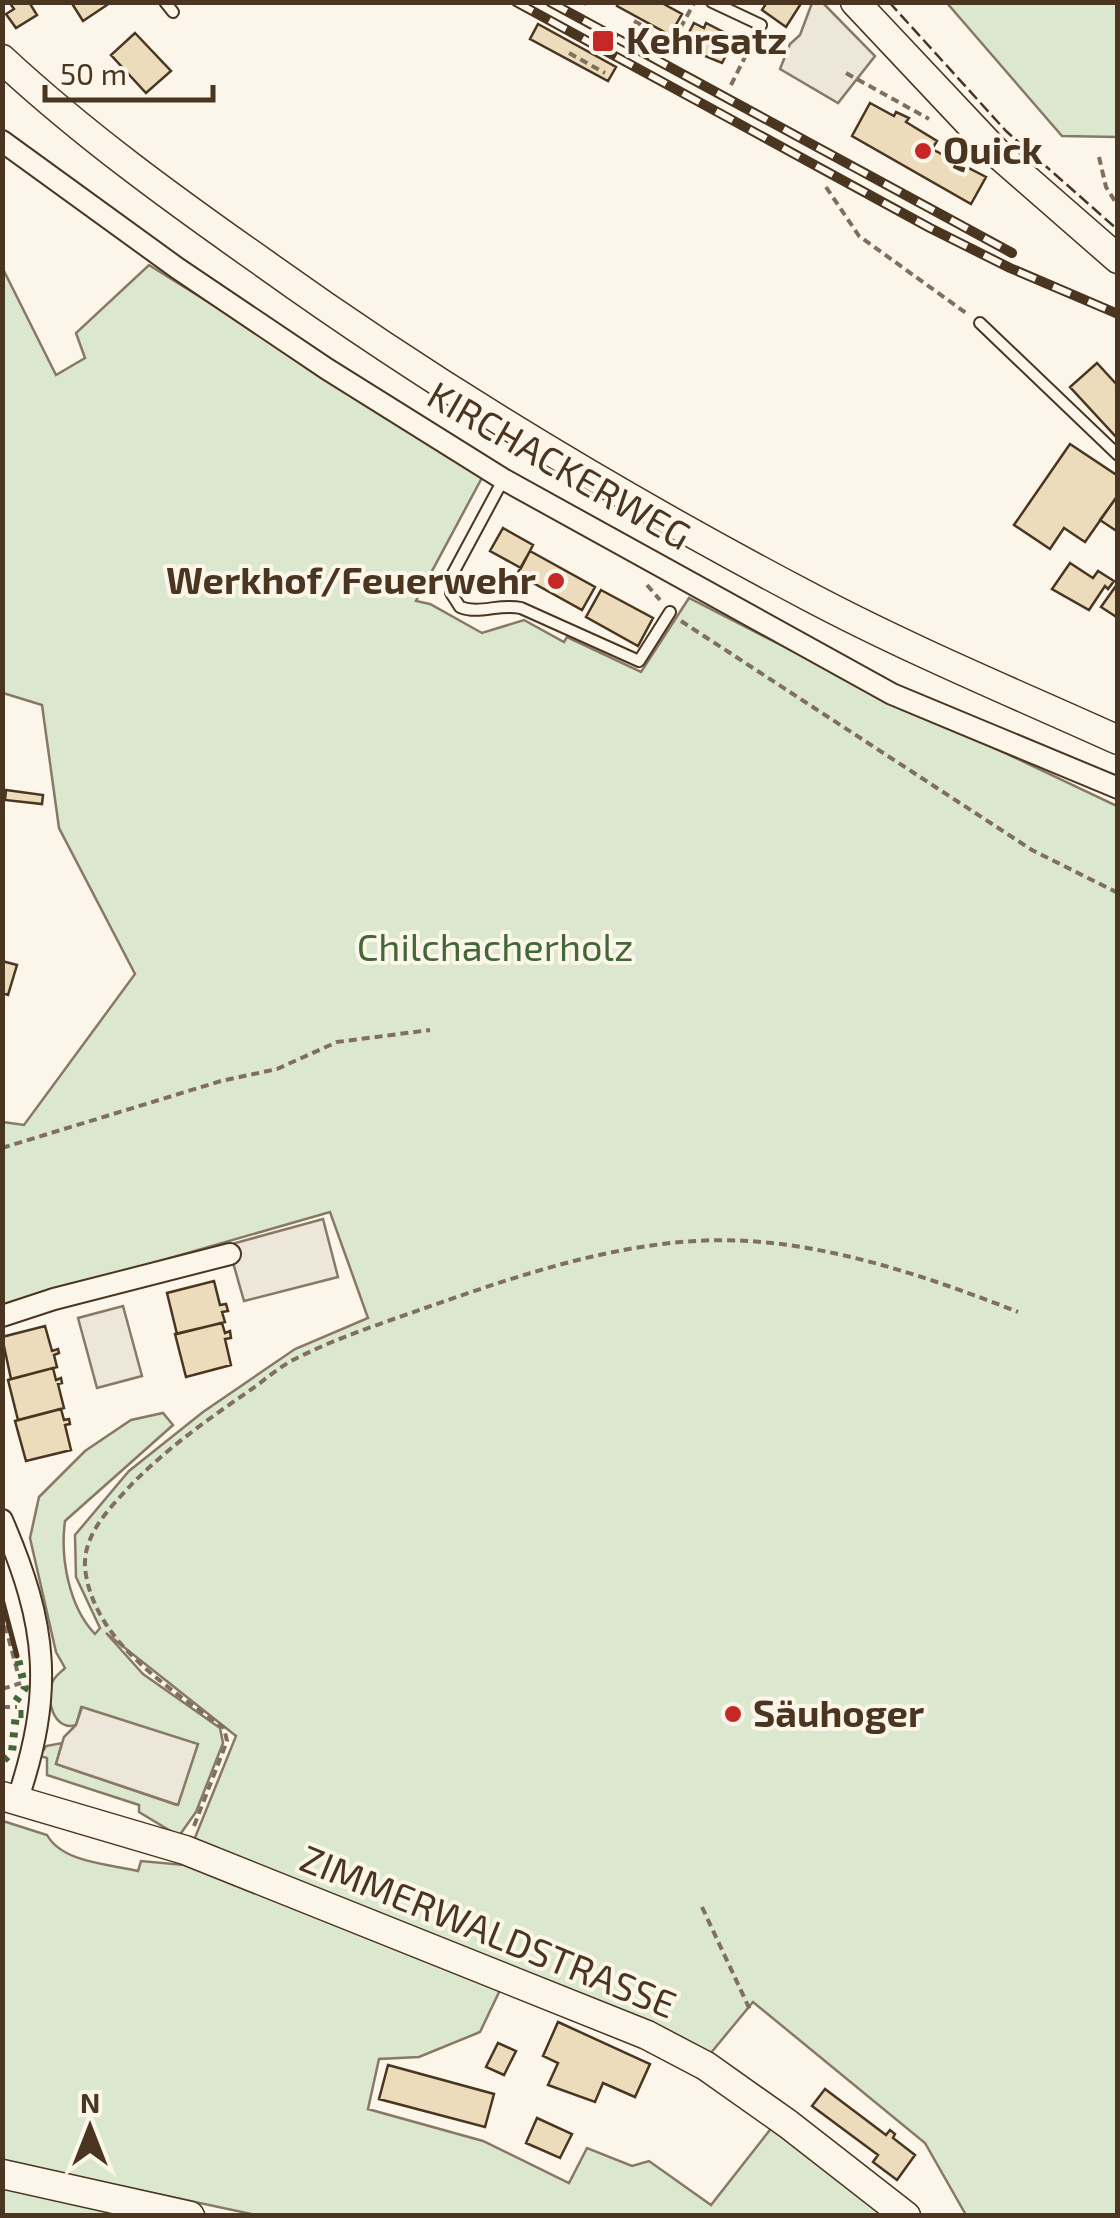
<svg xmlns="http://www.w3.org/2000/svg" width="1120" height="2218" viewBox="0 0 1120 2218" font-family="'Exo 2',sans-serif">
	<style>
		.green { fill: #dce7d0; stroke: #887966; stroke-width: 2.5 }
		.parking { fill: #ede7d9; stroke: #887966; stroke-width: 2.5 }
		.building { fill: #ecdcbc; stroke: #4a3520; stroke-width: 2.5 }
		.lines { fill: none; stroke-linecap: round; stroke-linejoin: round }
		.lane-casing { stroke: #4a3520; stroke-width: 14 }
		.street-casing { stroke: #4a3520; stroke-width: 24 }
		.secondary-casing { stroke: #4a3520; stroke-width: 31 }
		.path { stroke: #7f6f5c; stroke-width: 4; stroke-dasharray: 8 5; stroke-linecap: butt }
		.lane { stroke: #fbf6e9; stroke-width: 10 }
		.street { stroke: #fbf6e9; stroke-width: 20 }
		.secondary { stroke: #fbf6e9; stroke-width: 28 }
		.rail-casing { stroke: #4a3520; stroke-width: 10 }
		.rail { stroke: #fbf6e9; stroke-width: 6; stroke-dasharray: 19; stroke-linecap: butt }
		.hedge { stroke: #436837; stroke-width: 8; stroke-dasharray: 5 8; stroke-linecap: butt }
		.fence { stroke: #4a3520; stroke-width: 2.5; stroke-dasharray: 12 5; stroke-linecap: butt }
		.wall { stroke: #4a3520; stroke-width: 5 }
		.poi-dot { fill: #c62828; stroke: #fbf6e9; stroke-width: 4 }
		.labels { text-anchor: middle; stroke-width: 8; stroke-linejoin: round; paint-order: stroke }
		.poi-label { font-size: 38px; font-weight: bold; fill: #4a3520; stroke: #fbf6e9; text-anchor: start }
		.street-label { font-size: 38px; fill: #4a3520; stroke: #fbf6e9 }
		.park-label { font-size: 38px; fill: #436837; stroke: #fbf6e9 }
	</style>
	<rect width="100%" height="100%" fill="#fbf6e9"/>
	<path class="green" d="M 947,3 L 1117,3 L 1117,137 L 1062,136 Z
		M 149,265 L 484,474 L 416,601 L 430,604 L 482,633 L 524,620 L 564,642 L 567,637 L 641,672 L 689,598 L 830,670 L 1117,806 L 1117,2215 L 966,2215 L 925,2143 L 753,2002 L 710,2054 L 511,1967 L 480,2032 L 419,2057 L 379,2059 L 368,2109 L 483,2141 L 569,2183 L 587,2148 L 632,2166 L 649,2161 L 711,2205 L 773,2126 L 887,2215 L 256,2215 L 3,2161 L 3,1821 L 47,1835 C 63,1863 109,1864 138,1871 L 141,1861 L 184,1865 L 236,1736 L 106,1633 L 143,1674 L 220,1728 L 223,1743 L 196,1812 L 179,1836 L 139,1812 L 139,1805 L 47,1775 L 47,1758 L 40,1756 L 46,1746 L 62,1743 L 56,1764 L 177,1805 L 81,1708 L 76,1725 C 54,1732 44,1698 53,1681 C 55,1676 61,1672 65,1668 L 56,1652 L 30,1538 L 39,1497 L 85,1451 L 131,1420 L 163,1413 L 173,1425 L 65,1521 C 60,1558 69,1607 95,1634 L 100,1628 L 76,1577 L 75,1535 L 129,1471 L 203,1412 L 295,1349 L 368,1318 L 330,1212 L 3,1306 L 3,1122 L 24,1125 L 135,974 L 59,828 L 42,705 L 3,693 L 2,267 L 56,375 L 85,358 L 76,333 Z
		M 3,2187 L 144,2215 L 3,2215 Z"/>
	<path class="parking" d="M 812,3 L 823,3 L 875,56 L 838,103 L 780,69 L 790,44 L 800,35 Z
		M 323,1219 L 338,1277 L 244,1301 L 228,1245 Z
		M 123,1306 L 142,1376 L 97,1388 L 78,1318 Z
		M 82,1707 L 198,1744 L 178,1805 L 56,1764 L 64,1737 L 76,1725 Z"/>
	<path class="building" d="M 9,2 L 29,2 L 37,15 L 16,28 L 6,14 L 14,9 Z
		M 71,2 L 105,2 L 107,5 L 83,21 Z
		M 619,2 L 660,2 L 682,14 L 670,35 L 617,6 Z
		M 767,2 L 802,2 L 786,27 L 762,10 Z
		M 694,23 L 704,28 L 706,23 L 735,38 L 722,63 L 695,52 L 697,49 L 684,42 Z
		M 538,24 L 616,67 L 608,81 L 530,39 Z
		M 135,33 L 171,71 L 146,93 L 111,55 Z
		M 870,103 L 894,116 L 896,112 L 909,118 L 906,122 L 937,141 L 932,149 L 986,177 L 971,204 L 852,136 Z
		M 1097,363 L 1118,386 L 1118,439 L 1070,387 Z
		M 1070,444 L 1118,476 L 1118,495 L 1085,542 L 1064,528 L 1050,549 L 1014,525 Z
		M 1118,495 L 1118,532 L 1100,520 Z
		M 503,528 L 533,545 L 521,568 L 490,551 Z
		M 530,551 L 595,587 L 582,610 L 517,574 Z
		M 1070,563 L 1093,578 L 1098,571 L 1114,581 L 1108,589 L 1105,586 L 1089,610 L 1052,589 Z
		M 1118,583 L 1118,618 L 1101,607 Z
		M 601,590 L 653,618 L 638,646 L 586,617 Z
		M 6,790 L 43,795 L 42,804 L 5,800 Z
		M 2,961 L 17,965 L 8,995 L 2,993 Z
		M 214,1281 L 220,1305 L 226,1304 L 228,1311 L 222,1312 L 225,1322 L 177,1334 L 167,1293 Z
		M 222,1323 L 225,1333 L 230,1331 L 231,1338 L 225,1339 L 231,1365 L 186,1377 L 175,1334 Z
		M 45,1326 L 52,1351 L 58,1349 L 59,1353 L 54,1355 L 57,1367 L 11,1379 L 2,1337 Z
		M 53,1368 L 56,1380 L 61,1378 L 62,1383 L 58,1384 L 64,1408 L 18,1420 L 8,1380 Z
		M 61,1409 L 64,1420 L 69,1419 L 70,1424 L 65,1425 L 71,1450 L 26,1461 L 15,1421 Z
		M 558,2022 L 650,2064 L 635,2097 L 603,2083 L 595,2102 L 548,2085 L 558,2063 L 543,2056 Z
		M 498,2043 L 516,2051 L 504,2075 L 486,2067 Z
		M 388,2065 L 494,2094 L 485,2127 L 379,2099 Z
		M 825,2089 L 886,2135 L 890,2130 L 895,2134 L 893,2138 L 915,2155 L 897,2180 L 873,2162 L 878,2155 L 812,2106 Z
		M 537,2118 L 572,2134 L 560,2158 L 526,2143 Z"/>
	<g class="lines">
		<g class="lane-casing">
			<path id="lane" d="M 165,2 L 173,12
				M 712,2 L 761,25
				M 980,323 L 1118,455
				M 503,480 L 452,575 L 451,593 L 460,607 C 480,615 499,603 521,608 L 639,661 L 670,612"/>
		</g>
		<g class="street-casing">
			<path id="street" d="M 2,141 L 177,268 L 327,369 L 503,479 L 892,694 L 1118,788
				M 2,1316 L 54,1299 L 230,1254
				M 2,1520 C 48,1626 54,1692 17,1801"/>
		</g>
		<g class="secondary-casing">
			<path id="secondary" d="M 855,2 L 1000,156 L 1118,259
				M 2,59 C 84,135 174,200 265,264 C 438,388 620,497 808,596 C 908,649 1014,693 1118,740
				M 2,1796 L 185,1850 L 647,2035 L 706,2066 L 788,2124 L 906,2216
				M 2,2174 L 190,2216"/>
		</g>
		<path class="path" d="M 584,5 L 585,2
			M 634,21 L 673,42
			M 668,51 L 694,3
			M 569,53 L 605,73
			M 846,73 L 929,119
			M 731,85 L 753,41
			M 1099,157 L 1106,187 L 1118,206
			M 826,187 L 859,236 L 966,313
			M 647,585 L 660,600
			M 681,621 L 1032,850 L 1118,893
			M 2,1148 L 221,1081 L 277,1069 L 337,1042 L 430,1030
			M 2,1613 L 18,1674
			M 2,1689 L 21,1683
			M 2,1707 L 17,1707
			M 194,1826 L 227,1741 L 224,1728 C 171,1689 98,1645 86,1575 C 79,1538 108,1510 131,1485 C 166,1449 207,1420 249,1391 C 265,1380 281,1365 299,1357 C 339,1337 383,1323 425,1308 C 511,1278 604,1246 696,1241 C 803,1234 919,1273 1018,1312
			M 702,1907 L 751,2012"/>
		<use href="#lane" class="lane"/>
		<use href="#street" class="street"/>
		<use href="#secondary" class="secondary"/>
		<g class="rail-casing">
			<path id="rail" d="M 516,2 L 930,228 L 1010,268 L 1118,314
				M 550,2 L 1012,253"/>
		</g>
		<use href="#rail" class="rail"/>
		<path class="hedge" d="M 16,1701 L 25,1688 L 18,1659
			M 4,1760 L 12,1752 L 16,1714 L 24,1714"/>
		<path class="fence" d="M 889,2 L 1006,131 L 1118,230"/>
		<path class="wall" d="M 2,1599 L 17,1656"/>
	</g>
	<g class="poi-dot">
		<rect x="591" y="29" width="24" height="24" rx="5"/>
		<circle cx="923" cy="151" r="10"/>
		<circle cx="556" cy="581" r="10"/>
		<circle cx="733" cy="1714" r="10"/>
	</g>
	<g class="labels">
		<g class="poi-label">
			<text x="626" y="54">Kehrsatz</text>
			<text x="943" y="164">Quick</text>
			<text x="536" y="594" text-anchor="end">Werkhof/Feuerwehr</text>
			<text x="753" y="1727">Säuhoger</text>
		</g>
		<g class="street-label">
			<text transform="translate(559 466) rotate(30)" y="13">KIRCHACKERWEG</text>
			<text transform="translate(488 1932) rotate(22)" y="13">ZIMMERWALDSTRASSE</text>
		</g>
		<g class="park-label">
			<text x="495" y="961">Chilchacherholz</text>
		</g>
	</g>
	<rect width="1120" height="2218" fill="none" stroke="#4a3520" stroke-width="10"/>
	<g transform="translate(90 2128)" stroke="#fbf6e9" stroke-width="8" paint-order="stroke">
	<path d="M0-8L18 38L0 25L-18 38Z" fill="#4a3520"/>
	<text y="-15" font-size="28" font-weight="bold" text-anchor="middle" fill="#4a3520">N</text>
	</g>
	<path d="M45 85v15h168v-15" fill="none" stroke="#4a3520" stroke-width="5"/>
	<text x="60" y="85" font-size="30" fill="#4a3520" stroke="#fbf6e9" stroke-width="8" paint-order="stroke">50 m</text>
</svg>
